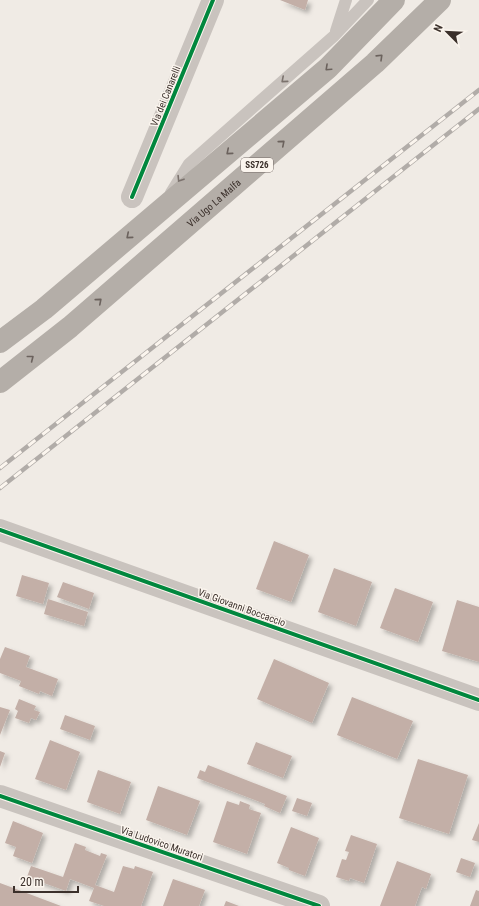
<svg xmlns="http://www.w3.org/2000/svg" width="479" height="906" viewBox="0 0 479 906" font-family="'Roboto Condensed',sans-serif">
	<style>
		.building { fill: #c3afa7; filter: url(#shadow) }
		.lines { fill: none; stroke-linecap: round; stroke-linejoin: round }
		.service { stroke: #c9c3be; stroke-width: 12 }
		.minor { stroke: #c9c3be; stroke-width: 22 }
		.trunk { stroke: #b4aea8; stroke-width: 22 }
		.rail-casing { stroke: #b1aca8; stroke-width: 4.5 }
		.rail { stroke: #fbf5ee; stroke-width: 3; stroke-dasharray: 9; stroke-linecap: butt }
		.cycleway-casing { stroke: #fbf5ee; stroke-width: 6 }
		.cycleway { stroke: #00873e; stroke-width: 4 }
		.oneway { stroke: #6b625d }
		.oneway2 { stroke: #7b726d }
		.labels { text-anchor: middle; stroke-width: 3; stroke-linejoin: round; paint-order: stroke }
		.shield { fill: #fbf5ee; stroke: #756b66; stroke-width: 1 }
		.shield-label { font-size: 9px; font-weight: bold; fill: #3b302b }
		.street-label { font-size: 10px; fill: #3b302b; stroke: #fbf5ee }
	</style>
	<defs>
		<filter id="shadow"><feDropShadow dx="3.5" dy="3.5" stdDeviation="2" flood-color="#0004"/></filter>
	</defs>
	<rect width="100%" height="100%" fill="#f0ebe5"/>
	<path class="building" d="M 280,0 L 308,0 L 305,10 Z
		M 274,541 L 309,555 L 291,602 L 256,589 Z
		M 334,568 L 372,582 L 356,626 L 318,612 Z
		M 22,575 L 49,583 L 43,604 L 16,596 Z
		M 63,582 L 94,593 L 89,609 L 57,597 Z
		M 395,588 L 433,602 L 418,642 L 380,628 Z
		M 48,599 L 88,612 L 84,626 L 44,614 Z
		M 457,600 L 479,607 L 479,662 L 442,651 Z
		M 5,647 L 30,656 L 26,667 L 58,679 L 52,696 L 40,691 L 39,694 L 19,686 L 21,681 L 0,673 L 0,659 Z
		M 274,659 L 329,683 L 312,723 L 257,699 Z
		M 352,697 L 413,721 L 397,759 L 337,735 Z
		M 19,699 L 36,706 L 34,710 L 40,712 L 36,720 L 31,718 L 29,723 L 15,718 L 18,711 L 15,709 Z
		M 0,707 L 10,710 L 0,735 Z
		M 65,715 L 95,726 L 90,740 L 60,729 Z
		M 50,740 L 80,752 L 66,790 L 35,779 Z
		M 256,742 L 292,756 L 283,778 L 247,764 Z
		M 0,751 L 5,753 L 0,767 Z
		M 418,759 L 468,775 L 449,834 L 399,818 Z
		M 208,765 L 287,796 L 280,813 L 264,806 L 265,804 L 197,778 L 200,770 L 205,772 Z
		M 98,770 L 131,782 L 120,814 L 87,802 Z
		M 158,786 L 200,801 L 187,835 L 146,820 Z
		M 297,798 L 312,803 L 307,816 L 292,811 Z
		M 227,801 L 239,805 L 240,801 L 250,805 L 249,809 L 261,813 L 247,854 L 213,842 Z
		M 13,821 L 43,833 L 32,863 L 13,856 L 16,847 L 5,843 Z
		M 479,823 L 479,842 L 472,840 Z
		M 291,827 L 319,838 L 305,876 L 289,870 L 289,868 L 277,863 Z
		M 351,835 L 377,844 L 364,883 L 350,878 L 349,881 L 336,877 L 342,859 L 346,860 L 349,852 L 345,851 Z
		M 75,843 L 86,847 L 85,850 L 100,856 L 101,853 L 107,855 L 95,885 L 114,892 L 123,866 L 134,869 L 135,866 L 153,872 L 141,906 L 104,906 L 89,901 L 94,888 L 70,879 L 66,891 L 27,877 L 31,866 L 63,877 Z
		M 461,858 L 475,863 L 470,877 L 456,872 Z
		M 397,861 L 431,874 L 426,889 L 422,887 L 415,906 L 380,906 Z
		M 173,879 L 205,890 L 199,906 L 163,906 Z
		M 0,883 L 61,906 L 0,906 Z
		M 476,890 L 479,891 L 479,906 L 470,906 Z
		M 226,901 L 239,906 L 224,906 Z"/>
	<g class="lines">
		<path class="service" d="M 336,31 L 346,0
			M 171,193 L 189,164 L 334,36 L 368,0"/>
		<path class="minor" d="M 132,197 L 213,0
			M 0,530 L 479,700
			M 0,796 L 319,906"/>
		<g class="trunk">
			<path d="M 0,342 L 44,309 L 328,68 L 394,0"/>
			<path id="s1" d="M 0,382 L 70,327 L 375,63 L 440,0"/>
		</g>
		<g class="rail-casing">
			<path id="rail" d="M 0,468 L 479,90
				M 0,488 L 479,109"/>
		</g>
		<use href="#rail" class="rail"/>
		<g class="cycleway-casing">
			<path id="cycleway" d="M 132,197 L 213,0
				M 0,530 L 479,700
				M 0,796 L 319,906"/>
		</g>
		<use href="#cycleway" class="cycleway"/>
	</g>
	<defs><path id="oneway-chevron" d="M-2-3.5L2.5 0L-2 3.5" fill="none" stroke-width="1.6" stroke-linecap="round" stroke-linejoin="round"/></defs>
	<g class="oneway">
		<use href="#oneway-chevron" transform="translate(380 57) rotate(-44)"/>
		<use href="#oneway-chevron" transform="translate(328 68) rotate(137)"/>
		<use href="#oneway-chevron" transform="translate(282 143) rotate(-41)"/>
		<use href="#oneway-chevron" transform="translate(229 152) rotate(140)"/>
		<use href="#oneway-chevron" transform="translate(129 236) rotate(140)"/>
		<use href="#oneway-chevron" transform="translate(99 301) rotate(-41)"/>
		<use href="#oneway-chevron" transform="translate(31 358) rotate(-38)"/>
	</g>
	<g class="oneway2">
		<use href="#oneway-chevron" transform="translate(284 80) rotate(139)"/>
		<use href="#oneway-chevron" transform="translate(180 179) rotate(122)"/>
	</g>
	<g class="labels">
		<rect class="shield" x="241" y="158" width="32" height="14" rx="3"/>
		<g class="shield-label">
			<text x="257" y="168">SS726</text>
		</g>
		<g class="street-label">
			<text transform="translate(165 96) rotate(-68)" y="4">Via dei Canarelli</text>
			<text dy="4" stroke="none"><textPath href="#s1" startOffset="279">Via Ugo La Malfa</textPath></text>
			<text transform="translate(242 607) rotate(20)" y="4">Via Giovanni Boccaccio</text>
			<text transform="translate(162 843) rotate(19)" y="4">Via Ludovico Muratori</text>
		</g>
	</g>
	<g transform="translate(447 32) rotate(294)" stroke="#fbf5ee" stroke-width="3" paint-order="stroke">
	<path d="M0-3L7 15L0 10L-7 15Z" fill="#3b302b"/>
	<text y="-6" font-size="11" font-weight="bold" text-anchor="middle" fill="#3b302b">N</text>
	</g>
	<path d="M14 886v6h64v-6" fill="none" stroke="#3b302b" stroke-width="2"/>
	<text x="20" y="886" font-size="12" fill="#3b302b" stroke="#fbf5ee" stroke-width="3" paint-order="stroke">20 m</text>
</svg>
